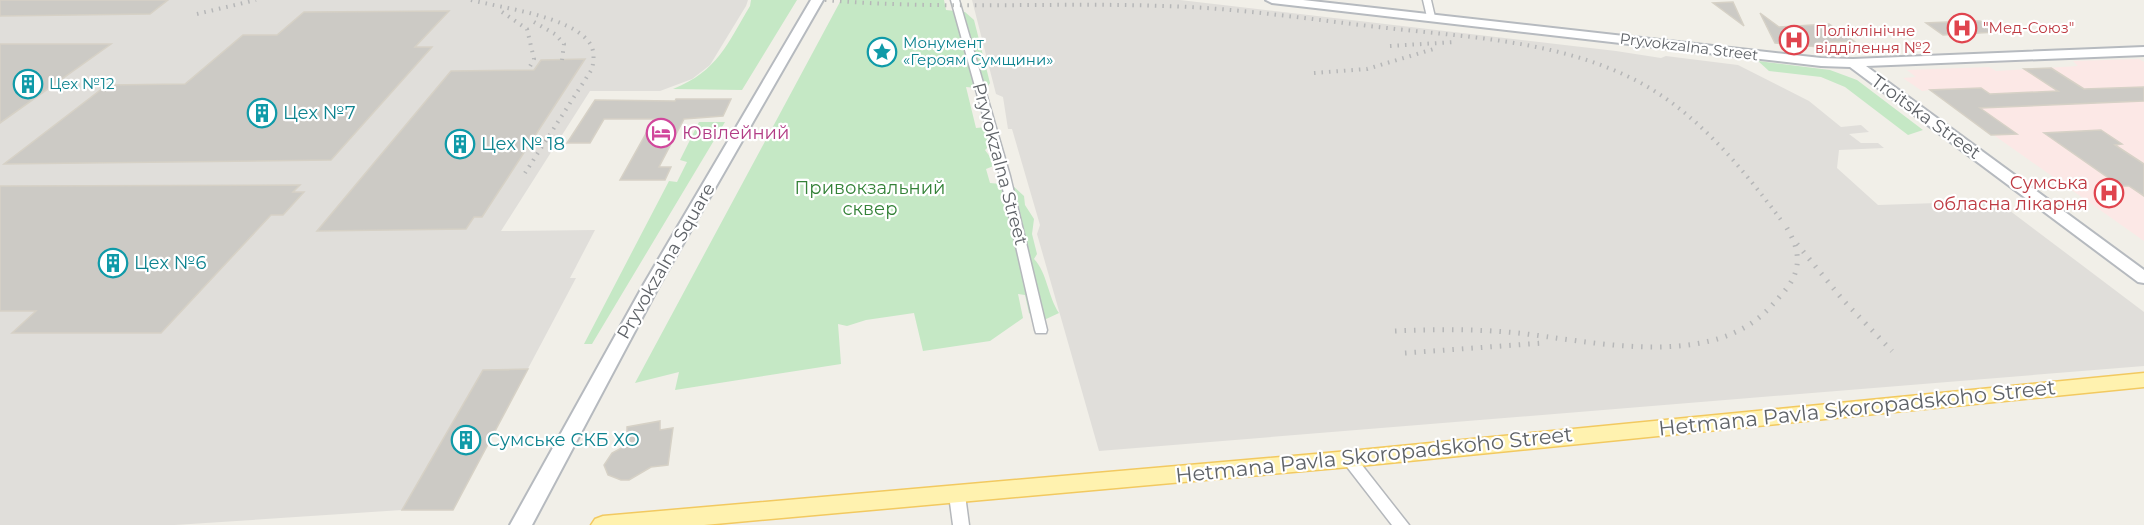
<svg xmlns="http://www.w3.org/2000/svg" width="2144" height="525" viewBox="0 0 2144 525" font-family="Montserrat,sans-serif">
	<style>
		.industrial { fill: #e0deda }
		.medical { fill: #fce8e6 }
		.green { fill: #c5e8c5 }
		.building { fill: #cccac5; stroke: #d6d1c6; stroke-width: 1.5 }
		.lines { fill: none; stroke-linecap: round; stroke-linejoin: round }
		.street-casing { stroke: #b5b8bc; stroke-width: 3 }
		.secondary-casing { stroke: #b6babf; stroke-width: 4 }
		.primary-casing { stroke: #f2c960; stroke-width: 3 }
		.street { fill: #fff; fill-rule: evenodd }
		.secondary { fill: #fff; fill-rule: evenodd }
		.primary { fill: #fff2af; fill-rule: evenodd }
		.rail-far1 { stroke: #b6b7b8; stroke-width: 4; stroke-dasharray: 1.5 6; stroke-linecap: butt }
		.rail { stroke: #b6b7b8; stroke-width: 5; stroke-dasharray: 1.5 8; stroke-linecap: butt }
		.labels { text-anchor: middle; stroke-width: 4.5; stroke-linejoin: round; paint-order: stroke }
		.far-health-label { font-size: 15px; fill: #be3a42; stroke: #fff; text-anchor: start }
		.far-culture-label { font-size: 15px; fill: #0d838f; stroke: #fff; text-anchor: start }
		.far-street-label { font-size: 15px; fill: #5f6368; stroke: #fff }
		.culture-label { font-size: 18px; fill: #0d838f; stroke: #fff; text-anchor: start }
		.street-label { font-size: 18px; fill: #5f6368; stroke: #fff }
		.hotel-label { font-size: 18px; fill: #b23c85; stroke: #fff; text-anchor: start }
		.health-label { font-size: 18px; fill: #be3a42; stroke: #fff; text-anchor: end }
		.park-label { font-size: 18px; fill: #348238; stroke: #fff }
		.near-street-label { font-size: 21px; fill: #5f6368; stroke: #fff }
	</style>
	<rect width="100%" height="100%" fill="#f1efe8"/>
	<path class="industrial" d="M 0,0 L 748,0 L 746,6 L 710,65 L 692,79 L 660,91 L 590,91 L 501,231 L 595,230 L 570,278 L 576,278 L 453,510 L 402,510 L 175,525 L 0,525 Z
		M 972,0 L 1180,0 L 1616,51 L 1661,58 L 1666,56 L 1738,65 L 1809,101 L 1841,127 L 1861,125 L 1869,132 L 1849,134 L 1861,143 L 1878,143 L 1884,148 L 1839,150 L 1837,168 L 1878,205 L 1997,201 L 2144,312 L 2144,366 L 1099,451 L 1037,234 L 1040,225 L 1012,129 L 1008,129 L 1003,97 L 996,94 Z"/>
	<path class="medical" d="M 2139,59 L 2144,62 L 2144,241 L 1930,90 L 1922,91 L 1903,78 L 1916,77 L 1907,70 L 1989,67 L 1996,71 L 2078,66 L 2073,61 Z"/>
	<path class="green" d="M 751,0 L 797,0 L 742,90 L 673,89 C 718,71 727,44 750,6 Z
		M 841,0 L 944,0 L 946,10 L 965,12 L 974,20 L 990,83 L 986,89 L 966,87 L 976,128 L 986,127 L 992,143 L 985,150 L 996,165 L 986,169 L 990,183 L 1012,185 L 1024,196 L 1025,205 L 1034,219 L 1032,234 L 1037,254 L 1034,259 C 1047,272 1048,297 1059,313 L 1044,320 L 1029,313 L 1025,295 L 1018,294 L 1023,318 L 990,341 L 923,351 L 914,313 L 866,320 L 847,326 L 838,324 L 841,364 L 675,390 L 679,372 L 635,383 Z
		M 1758,61 L 1830,70 L 1857,80 L 1923,130 L 1908,135 L 1845,87 L 1821,77 L 1769,71 Z
		M 699,122 L 725,122 L 592,344 L 584,344 L 669,181 L 677,182 L 687,162 L 680,160 Z"/>
	<path class="building" d="M 0,0 L 168,0 L 150,14 L 0,16 Z
		M 1733,2 L 1744,26 L 1713,3 Z
		M 449,11 L 415,47 L 432,47 L 331,160 L 4,164 L 107,85 L 185,84 L 243,35 L 277,35 L 304,12 Z
		M 1760,13 L 1779,27 L 1829,24 L 1854,41 L 1816,43 L 1818,47 L 1775,43 Z
		M 1971,21 L 1980,21 L 1999,32 L 1943,35 L 1926,23 Z
		M 0,44 L 111,44 L 0,123 Z
		M 585,59 L 482,217 L 474,217 L 466,229 L 317,231 L 451,71 L 534,70 L 541,60 Z
		M 2051,68 L 2084,89 L 2144,87 L 2144,101 L 1980,108 L 2017,134 L 1991,135 L 1930,90 L 1981,88 L 1990,94 L 2058,91 L 2024,69 Z
		M 676,99 L 731,99 L 723,116 L 684,119 L 659,167 L 671,167 L 665,180 L 620,180 L 654,119 L 604,119 L 590,143 L 567,143 L 595,100 L 675,101 Z
		M 2101,130 L 2122,144 L 2115,145 L 2144,164 L 2144,196 L 2129,186 L 2120,186 L 2044,133 Z
		M 300,185 L 293,192 L 304,192 L 283,215 L 271,215 L 161,333 L 12,333 L 36,311 L 0,311 L 0,186 Z
		M 528,369 L 453,510 L 402,510 L 483,370 Z
		M 660,421 L 660,430 L 673,428 L 668,465 L 651,467 L 629,480 L 621,480 L 608,475 L 604,465 L 612,453 L 627,445 L 627,427 Z"/>
	<g class="lines">
		<g class="street-casing">
			<path id="street" d="M 951,0 L 959,0 L 1010,176 L 1047,330 L 1046,333 L 1036,333 L 1035,330 L 1000,176 Z
				M 1423,0 L 1431,0 L 1435,17 L 1434,19 L 1427,17 Z
				M 1349,454 L 1354,455 L 1409,525 L 1392,525 L 1344,463 L 1342,459 L 1344,455 Z
				M 957,489 L 962,491 L 965,495 L 969,525 L 953,525 L 949,495 L 952,491 Z"/>
		</g>
		<g class="secondary-casing">
			<path id="secondary" d="M 811,0 L 823,0 L 660,284 L 532,525 L 510,525 L 644,284 Z
				M 1266,0 L 1303,0 L 1821,58 L 1853,59 L 2144,47 L 2144,55 L 1866,66 L 2144,270 L 2144,283 L 2138,282 L 1850,67 L 1821,66 L 1272,3 Z"/>
		</g>
		<g class="primary-casing">
			<path id="primary" d="M 2144,373 L 2144,387 L 1349,467 L 704,525 L 591,525 L 595,519 L 603,516 L 1349,451 Z"/>
		</g>
		<use href="#street" class="street"/>
		<use href="#secondary" class="secondary"/>
		<use href="#primary" class="primary"/>
		<path class="rail-far1" d="M 471,0 C 502,8 569,16 589,42 C 595,50 594,60 592,69 L 525,173
			M 825,0 C 939,10 1052,2 1165,6 C 1243,8 1320,21 1396,29 C 1478,38 1562,42 1637,81 C 1697,112 1744,170 1784,224
			M 502,12 L 527,29 L 534,59 L 528,70
			M 197,14 L 256,0
			M 534,22 L 555,34 L 564,44 L 562,60
			M 1390,46 L 1455,42
			M 1314,73 L 1367,69 L 1437,48"/>
		<path class="rail" d="M 1797,244 L 1843,300 L 1892,351
			M 1395,331 C 1436,329 1477,329 1518,333 C 1590,341 1702,368 1762,315 C 1769,309 1775,302 1781,295 C 1804,271 1801,248 1783,222
			M 1405,353 L 1543,343"/>
	</g>
	<defs>
		<g id="hospital-ring" transform="scale(1.5)"><circle r="9.5" fill="#fff" stroke="#e0444e" stroke-width="1.5"/><path d="M-5-5h3v3.5h4V-5h3V5h-3V1.5h-4V5h-3Z" fill="#e0444e"/></g>
		<g id="sight-ring" transform="scale(1.5)"><circle r="9.5" fill="#fff" stroke="#0f9aa8" stroke-width="1.5"/><path d="M0-6L1.8-2.2L6-1.7L2.9 1.2L3.7 5.4L0 3.3L-3.7 5.4L-2.9 1.2L-6-1.7L-1.8-2.2Z" fill="#0f9aa8"/></g>
		<g id="building-ring" transform="scale(1.5)"><circle r="9.5" fill="#fff" stroke="#0f9aa8" stroke-width="1.5"/><path d="M-4-6H4V6H1V3H-1V6H-4ZM-2.5-4.3h1.7v1.8h-1.7ZM.8-4.3h1.7v1.8H.8ZM-2.5-1h1.7V.8h-1.7ZM.8-1h1.7V.8H.8Z" fill="#0f9aa8"/></g>
		<g id="hotel-ring" transform="scale(1.5)"><circle r="9.5" fill="#fff" stroke="#d1479c" stroke-width="1.5"/><path d="M-6-4.5h1.5V1H6V5H4.5V3h-9V5H-6ZM-4 0a1.8 1.8 0 1 1 3.6 0ZM.5 0V-2.5h3Q6-2.5 6 0Z" fill="#d1479c"/></g>
	</defs>
	<g fill-rule="evenodd">
		<use href="#hospital-ring" x="1962" y="28"/>
		<use href="#hospital-ring" x="1794" y="40"/>
		<use href="#sight-ring" x="882" y="52"/>
		<use href="#building-ring" x="28" y="84"/>
		<use href="#building-ring" x="262" y="113"/>
		<use href="#hotel-ring" x="661" y="133"/>
		<use href="#building-ring" x="460" y="144"/>
		<use href="#hospital-ring" x="2109" y="193"/>
		<use href="#building-ring" x="113" y="263"/>
		<use href="#building-ring" x="466" y="440"/>
	</g>
	<g class="labels">
		<g class="far-health-label">
			<text x="1983" y="33">"Мед-Союз"</text>
			<text x="1815" y="36">Поліклінічне<tspan x="1815" dy="17">відділення №2</tspan></text>
		</g>
		<g class="far-culture-label">
			<text x="903" y="48">Монумент<tspan x="903" dy="17">«Героям Сумщини»</tspan></text>
			<text x="49" y="89">Цех №12</text>
		</g>
		<g class="far-street-label">
			<text transform="translate(1689 47) rotate(7)" y="5">Pryvokzalna Street</text>
		</g>
		<g class="culture-label">
			<text x="283" y="119">Цех №7</text>
			<text x="481" y="150">Цех № 18</text>
			<text x="134" y="269">Цех №6</text>
			<text x="487" y="446">Сумське СКБ ХО</text>
		</g>
		<g class="street-label">
			<text transform="translate(1926 117) rotate(36)" y="6">Troitska Street</text>
			<text transform="translate(1000 164) rotate(75)" y="6">Pryvokzalna Street</text>
			<text transform="translate(666 261) rotate(-60)" y="6">Pryvokzalna Square</text>
		</g>
		<g class="hotel-label">
			<text x="682" y="139">Ювілейний</text>
		</g>
		<g class="health-label">
			<text x="2088" y="189">Сумська<tspan x="2088" dy="21">обласна лікарня</tspan></text>
		</g>
		<g class="park-label">
			<text x="870" y="194">Привокзальний<tspan x="870" dy="21">сквер</tspan></text>
		</g>
		<g class="near-street-label">
			<text transform="translate(1857 408) rotate(-6)" y="7">Hetmana Pavla Skoropadskoho Street</text>
			<text transform="translate(1374 455) rotate(-6)" y="7">Hetmana Pavla Skoropadskoho Street</text>
		</g>
	</g>
</svg>
